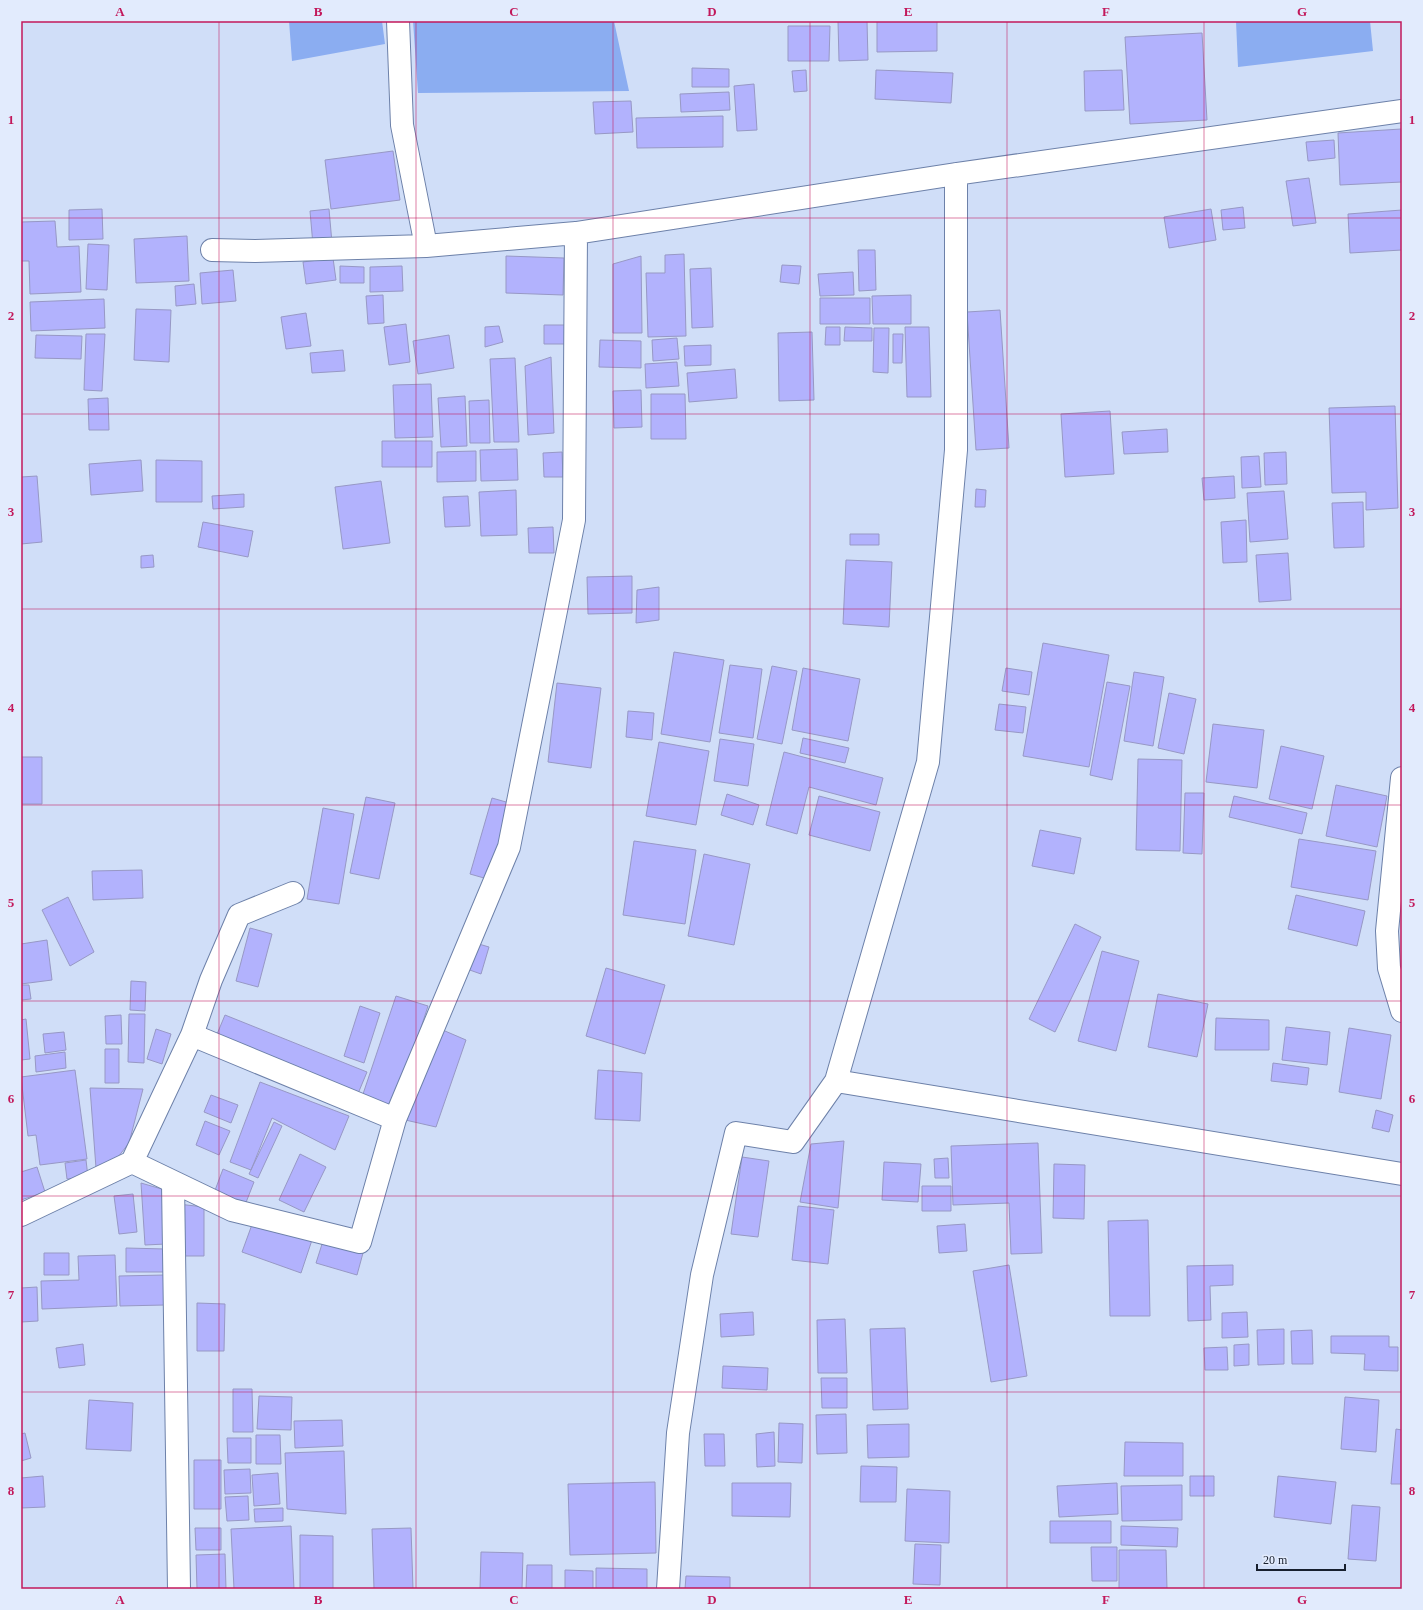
<svg xmlns="http://www.w3.org/2000/svg" width="1423" height="1610" viewBox="0 0 1423 1610" font-family="Georgia,serif">
	<style>
		.water { fill: #8badf1 }
		.building { fill: #b2b2fd; stroke: #9798c5 }
		.lines { fill: none; stroke-linecap: round; stroke-linejoin: round }
		.minor-casing { stroke: #6d81a9; stroke-width: 24 }
		.minor { stroke: #fff; stroke-width: 22 }
		.grid { fill: none; stroke: #c2185b; stroke-width: 1; stroke-opacity: 0.55 }
		.neatline { fill: none; stroke: #c2185b; stroke-width: 1.5 }
		.grid-label { font-size: 13px; text-anchor: middle; font-weight: bold; fill: #c2185b }
	</style>
	<rect width="100%" height="100%" fill="#d0def8"/>
	<path class="water" d="M 289,21 L 382,21 L 385,44 L 292,61 Z
		M 413,21 L 614,21 L 629,91 L 418,93 Z
		M 1236,21 L 1370,21 L 1373,51 L 1238,67 Z"/>
	<path class="building" d="M 838,21 L 867,21 L 868,60 L 839,61 Z
		M 877,21 L 937,21 L 937,51 L 877,52 Z
		M 788,26 L 830,26 L 829,61 L 788,61 Z
		M 1202,33 L 1207,120 L 1130,124 L 1125,37 Z
		M 692,68 L 729,69 L 729,87 L 692,87 Z
		M 806,70 L 807,91 L 794,92 L 792,71 Z
		M 876,70 L 953,73 L 951,103 L 875,99 Z
		M 1122,70 L 1124,110 L 1085,111 L 1084,71 Z
		M 754,84 L 757,130 L 737,131 L 734,86 Z
		M 729,92 L 730,110 L 681,112 L 680,94 Z
		M 631,101 L 633,132 L 595,134 L 593,102 Z
		M 723,116 L 723,147 L 637,148 L 636,118 Z
		M 1401,129 L 1402,182 L 1340,185 L 1338,133 Z
		M 1334,140 L 1335,158 L 1308,161 L 1306,142 Z
		M 393,151 L 400,200 L 331,209 L 325,160 Z
		M 1309,178 L 1316,223 L 1293,226 L 1286,181 Z
		M 1243,207 L 1245,228 L 1223,230 L 1221,210 Z
		M 102,209 L 103,239 L 69,240 L 69,210 Z
		M 329,209 L 332,243 L 313,245 L 310,211 Z
		M 1211,209 L 1216,240 L 1169,248 L 1164,217 Z
		M 1402,210 L 1402,250 L 1350,253 L 1348,214 Z
		M 55,221 L 57,247 L 79,246 L 81,292 L 30,294 L 29,261 L 21,261 L 21,222 Z
		M 187,236 L 189,281 L 136,283 L 134,239 Z
		M 88,244 L 109,245 L 107,290 L 86,289 Z
		M 858,250 L 875,250 L 876,290 L 859,291 Z
		M 684,254 L 686,336 L 648,337 L 646,273 L 665,273 L 665,255 Z
		M 506,256 L 564,258 L 563,295 L 506,293 Z
		M 641,256 L 642,333 L 613,333 L 613,264 Z
		M 333,258 L 336,280 L 306,284 L 303,262 Z
		M 782,265 L 801,266 L 799,284 L 780,282 Z
		M 340,266 L 364,267 L 364,283 L 340,283 Z
		M 402,266 L 403,291 L 370,292 L 370,267 Z
		M 711,268 L 713,327 L 692,328 L 690,269 Z
		M 233,270 L 236,301 L 202,304 L 200,273 Z
		M 853,272 L 854,295 L 820,296 L 818,274 Z
		M 194,284 L 196,304 L 176,306 L 175,286 Z
		M 383,295 L 384,323 L 368,324 L 366,296 Z
		M 911,295 L 911,324 L 873,324 L 872,296 Z
		M 820,298 L 870,298 L 870,324 L 820,324 Z
		M 104,299 L 105,328 L 31,331 L 30,302 Z
		M 136,309 L 171,310 L 169,362 L 134,360 Z
		M 1000,310 L 1009,448 L 976,450 L 967,312 Z
		M 306,313 L 311,346 L 286,349 L 281,317 Z
		M 406,324 L 410,362 L 389,365 L 384,327 Z
		M 544,325 L 566,325 L 567,344 L 544,344 Z
		M 499,326 L 503,342 L 485,347 L 485,327 Z
		M 826,327 L 840,327 L 840,345 L 825,345 Z
		M 845,327 L 872,328 L 872,341 L 844,341 Z
		M 905,327 L 929,327 L 931,397 L 907,397 Z
		M 874,328 L 889,328 L 888,373 L 873,372 Z
		M 812,332 L 814,400 L 779,401 L 778,333 Z
		M 86,334 L 105,334 L 102,391 L 84,390 Z
		M 893,334 L 903,334 L 902,363 L 893,363 Z
		M 36,335 L 82,336 L 81,359 L 35,358 Z
		M 449,335 L 454,368 L 418,374 L 413,341 Z
		M 677,338 L 679,359 L 653,361 L 652,340 Z
		M 600,340 L 641,341 L 641,368 L 599,367 Z
		M 711,345 L 711,365 L 685,366 L 684,346 Z
		M 343,350 L 345,371 L 312,373 L 310,353 Z
		M 551,357 L 554,433 L 528,435 L 525,366 Z
		M 515,358 L 519,442 L 494,442 L 490,359 Z
		M 677,362 L 679,386 L 646,388 L 645,364 Z
		M 735,369 L 737,398 L 689,402 L 687,373 Z
		M 431,384 L 433,437 L 395,438 L 393,385 Z
		M 641,390 L 642,427 L 614,428 L 613,391 Z
		M 651,394 L 685,394 L 686,439 L 651,439 Z
		M 465,396 L 467,446 L 441,447 L 438,398 Z
		M 108,398 L 109,430 L 89,430 L 88,399 Z
		M 489,400 L 490,443 L 470,443 L 469,401 Z
		M 1395,406 L 1398,508 L 1366,510 L 1366,492 L 1332,493 L 1329,408 Z
		M 1110,411 L 1114,474 L 1065,477 L 1061,414 Z
		M 1167,429 L 1168,452 L 1124,454 L 1122,432 Z
		M 382,441 L 432,441 L 432,467 L 382,467 Z
		M 517,449 L 518,480 L 481,481 L 480,450 Z
		M 476,451 L 476,481 L 437,482 L 437,452 Z
		M 562,452 L 563,477 L 544,477 L 543,453 Z
		M 1286,452 L 1287,484 L 1265,485 L 1264,453 Z
		M 1259,456 L 1261,487 L 1242,488 L 1241,457 Z
		M 141,460 L 143,491 L 91,495 L 89,464 Z
		M 156,460 L 202,461 L 202,502 L 156,502 Z
		M 37,476 L 42,542 L 21,544 L 21,477 Z
		M 1234,476 L 1235,498 L 1204,500 L 1202,478 Z
		M 381,481 L 390,543 L 343,549 L 335,487 Z
		M 976,489 L 986,490 L 985,507 L 975,507 Z
		M 516,490 L 517,535 L 481,536 L 479,492 Z
		M 1284,491 L 1288,539 L 1250,542 L 1247,493 Z
		M 244,494 L 244,507 L 213,509 L 212,496 Z
		M 468,496 L 470,526 L 445,527 L 443,497 Z
		M 1363,502 L 1364,547 L 1334,548 L 1332,503 Z
		M 1246,520 L 1247,562 L 1223,563 L 1221,522 Z
		M 203,522 L 253,531 L 248,557 L 198,547 Z
		M 553,527 L 554,553 L 529,553 L 528,528 Z
		M 850,534 L 879,534 L 879,545 L 850,545 Z
		M 1288,553 L 1291,600 L 1259,602 L 1256,555 Z
		M 153,555 L 154,567 L 141,568 L 141,556 Z
		M 846,560 L 892,562 L 889,627 L 843,624 Z
		M 632,576 L 632,613 L 588,614 L 587,577 Z
		M 659,587 L 659,620 L 636,623 L 637,590 Z
		M 1043,643 L 1109,655 L 1089,767 L 1023,756 Z
		M 674,652 L 724,660 L 710,742 L 661,734 Z
		M 730,665 L 762,669 L 753,738 L 719,733 Z
		M 772,666 L 797,671 L 782,744 L 757,739 Z
		M 803,668 L 860,679 L 848,741 L 792,730 Z
		M 1006,668 L 1032,672 L 1029,695 L 1002,691 Z
		M 1134,672 L 1164,677 L 1153,746 L 1124,741 Z
		M 1107,682 L 1130,686 L 1112,780 L 1090,775 Z
		M 557,683 L 601,688 L 591,768 L 548,762 Z
		M 1169,693 L 1196,699 L 1184,754 L 1158,748 Z
		M 999,704 L 1026,707 L 1023,733 L 995,730 Z
		M 628,711 L 654,713 L 652,740 L 626,737 Z
		M 1213,724 L 1264,730 L 1257,788 L 1206,782 Z
		M 803,738 L 849,748 L 845,763 L 800,753 Z
		M 720,739 L 754,744 L 748,786 L 714,781 Z
		M 659,742 L 709,751 L 696,825 L 646,816 Z
		M 1281,746 L 1324,756 L 1312,809 L 1269,799 Z
		M 784,752 L 883,778 L 876,805 L 809,787 L 797,834 L 766,825 Z
		M 21,757 L 42,757 L 42,804 L 21,804 Z
		M 1138,759 L 1182,760 L 1180,851 L 1136,850 Z
		M 1336,785 L 1387,796 L 1377,847 L 1326,836 Z
		M 1185,793 L 1204,793 L 1202,854 L 1183,853 Z
		M 727,794 L 759,805 L 753,825 L 721,815 Z
		M 819,796 L 880,812 L 870,851 L 809,835 Z
		M 1234,796 L 1307,813 L 1302,834 L 1229,817 Z
		M 366,797 L 395,803 L 379,879 L 350,873 Z
		M 492,798 L 513,804 L 491,880 L 470,874 Z
		M 323,808 L 354,814 L 339,904 L 307,899 Z
		M 1040,830 L 1081,838 L 1074,874 L 1032,866 Z
		M 1299,839 L 1376,851 L 1368,900 L 1291,887 Z
		M 634,841 L 696,850 L 685,924 L 623,915 Z
		M 704,854 L 750,864 L 734,945 L 688,936 Z
		M 142,870 L 143,898 L 93,900 L 92,871 Z
		M 1296,895 L 1365,911 L 1357,946 L 1288,929 Z
		M 68,897 L 94,952 L 70,966 L 42,910 Z
		M 1075,924 L 1101,937 L 1055,1032 L 1029,1019 Z
		M 250,928 L 272,934 L 258,987 L 236,981 Z
		M 47,940 L 52,980 L 21,984 L 21,944 Z
		M 472,942 L 489,947 L 481,974 L 464,968 Z
		M 1102,951 L 1139,961 L 1116,1051 L 1078,1041 Z
		M 606,968 L 665,985 L 645,1054 L 586,1036 Z
		M 131,981 L 146,982 L 145,1011 L 130,1010 Z
		M 21,985 L 29,985 L 31,999 L 21,1000 Z
		M 1158,994 L 1208,1004 L 1197,1057 L 1148,1047 Z
		M 396,996 L 428,1006 L 394,1111 L 361,1100 Z
		M 360,1006 L 380,1013 L 364,1063 L 344,1056 Z
		M 129,1014 L 145,1014 L 144,1063 L 128,1062 Z
		M 121,1015 L 122,1044 L 106,1044 L 105,1016 Z
		M 225,1015 L 367,1072 L 357,1096 L 215,1039 Z
		M 1216,1018 L 1269,1020 L 1269,1050 L 1215,1050 Z
		M 26,1019 L 30,1059 L 21,1060 L 21,1020 Z
		M 1286,1027 L 1330,1032 L 1327,1065 L 1282,1060 Z
		M 438,1028 L 466,1040 L 436,1127 L 401,1119 Z
		M 1349,1028 L 1391,1035 L 1381,1099 L 1339,1092 Z
		M 156,1029 L 171,1034 L 162,1064 L 147,1059 Z
		M 64,1032 L 66,1050 L 45,1053 L 43,1034 Z
		M 105,1049 L 119,1049 L 119,1083 L 105,1083 Z
		M 65,1052 L 66,1068 L 36,1072 L 35,1056 Z
		M 1273,1063 L 1309,1068 L 1307,1085 L 1271,1081 Z
		M 75,1070 L 87,1159 L 40,1165 L 36,1135 L 28,1136 L 21,1077 Z
		M 598,1070 L 642,1073 L 640,1121 L 595,1119 Z
		M 260,1082 L 349,1116 L 335,1150 L 272,1118 L 251,1170 L 230,1162 Z
		M 90,1088 L 143,1089 L 129,1143 L 118,1157 L 96,1168 Z
		M 211,1095 L 238,1105 L 231,1123 L 204,1112 Z
		M 1376,1110 L 1393,1115 L 1389,1132 L 1372,1128 Z
		M 205,1121 L 230,1131 L 219,1155 L 196,1145 Z
		M 274,1122 L 282,1126 L 258,1178 L 249,1174 Z
		M 844,1141 L 838,1208 L 800,1202 L 811,1144 Z
		M 1038,1143 L 1042,1253 L 1011,1254 L 1009,1203 L 953,1205 L 951,1146 Z
		M 300,1154 L 326,1167 L 304,1212 L 279,1200 Z
		M 742,1157 L 769,1161 L 758,1237 L 731,1234 Z
		M 948,1158 L 949,1178 L 935,1178 L 934,1159 Z
		M 86,1160 L 88,1177 L 67,1179 L 65,1163 Z
		M 884,1162 L 921,1164 L 918,1202 L 882,1200 Z
		M 1054,1164 L 1085,1165 L 1084,1219 L 1053,1218 Z
		M 37,1167 L 45,1192 L 21,1200 L 21,1172 Z
		M 223,1169 L 254,1182 L 245,1205 L 214,1193 Z
		M 141,1183 L 165,1190 L 166,1244 L 145,1245 Z
		M 922,1186 L 951,1186 L 951,1211 L 922,1211 Z
		M 133,1194 L 137,1232 L 119,1234 L 114,1196 Z
		M 178,1204 L 204,1207 L 204,1256 L 180,1256 Z
		M 798,1206 L 834,1210 L 828,1264 L 792,1260 Z
		M 254,1219 L 312,1240 L 301,1273 L 242,1252 Z
		M 1148,1220 L 1150,1316 L 1110,1316 L 1108,1221 Z
		M 965,1224 L 967,1251 L 939,1253 L 937,1226 Z
		M 323,1241 L 363,1253 L 357,1275 L 316,1263 Z
		M 126,1248 L 166,1249 L 166,1272 L 126,1272 Z
		M 44,1253 L 69,1253 L 69,1275 L 44,1275 Z
		M 115,1255 L 117,1306 L 42,1309 L 41,1281 L 79,1280 L 78,1256 Z
		M 1009,1265 L 1027,1376 L 991,1382 L 973,1271 Z
		M 1233,1265 L 1233,1285 L 1210,1286 L 1211,1320 L 1188,1321 L 1187,1266 Z
		M 165,1275 L 165,1305 L 120,1306 L 119,1276 Z
		M 37,1287 L 38,1321 L 21,1322 L 21,1288 Z
		M 197,1303 L 225,1304 L 224,1351 L 197,1351 Z
		M 753,1312 L 754,1335 L 721,1337 L 720,1314 Z
		M 1247,1312 L 1248,1337 L 1222,1338 L 1222,1313 Z
		M 845,1319 L 847,1373 L 818,1373 L 817,1320 Z
		M 905,1328 L 908,1409 L 873,1410 L 870,1329 Z
		M 1284,1329 L 1284,1364 L 1258,1365 L 1257,1330 Z
		M 1312,1330 L 1313,1364 L 1292,1364 L 1291,1331 Z
		M 1331,1336 L 1389,1336 L 1389,1347 L 1398,1347 L 1398,1371 L 1364,1370 L 1365,1354 L 1331,1353 Z
		M 83,1344 L 85,1365 L 59,1368 L 56,1348 Z
		M 1249,1344 L 1249,1365 L 1234,1366 L 1234,1345 Z
		M 1227,1347 L 1228,1370 L 1205,1370 L 1204,1348 Z
		M 723,1366 L 768,1368 L 767,1390 L 722,1388 Z
		M 821,1378 L 847,1378 L 847,1408 L 822,1408 Z
		M 233,1389 L 252,1389 L 253,1432 L 233,1432 Z
		M 259,1396 L 292,1397 L 291,1430 L 257,1429 Z
		M 1345,1397 L 1379,1400 L 1376,1452 L 1341,1449 Z
		M 89,1400 L 133,1403 L 131,1451 L 86,1449 Z
		M 846,1414 L 847,1453 L 817,1454 L 816,1415 Z
		M 342,1420 L 343,1446 L 295,1448 L 294,1421 Z
		M 779,1423 L 803,1424 L 802,1463 L 778,1462 Z
		M 909,1424 L 909,1457 L 868,1458 L 867,1425 Z
		M 1396,1429 L 1402,1430 L 1402,1484 L 1391,1484 Z
		M 774,1432 L 775,1466 L 757,1467 L 756,1434 Z
		M 25,1433 L 31,1458 L 21,1461 L 21,1434 Z
		M 704,1434 L 724,1434 L 725,1466 L 705,1466 Z
		M 256,1435 L 280,1435 L 281,1464 L 256,1464 Z
		M 227,1438 L 251,1438 L 251,1463 L 228,1463 Z
		M 1125,1442 L 1183,1443 L 1183,1476 L 1124,1476 Z
		M 344,1451 L 346,1514 L 287,1509 L 285,1453 Z
		M 194,1460 L 221,1460 L 221,1509 L 194,1509 Z
		M 861,1466 L 897,1467 L 896,1502 L 860,1502 Z
		M 250,1469 L 251,1493 L 225,1494 L 224,1470 Z
		M 278,1473 L 280,1504 L 254,1506 L 252,1475 Z
		M 43,1476 L 45,1507 L 21,1508 L 21,1478 Z
		M 1190,1476 L 1214,1476 L 1214,1496 L 1190,1496 Z
		M 1278,1476 L 1336,1482 L 1331,1524 L 1274,1517 Z
		M 655,1482 L 656,1553 L 570,1555 L 568,1484 Z
		M 732,1483 L 791,1483 L 790,1517 L 732,1516 Z
		M 1117,1483 L 1118,1514 L 1059,1517 L 1057,1486 Z
		M 1182,1485 L 1182,1520 L 1122,1521 L 1121,1486 Z
		M 907,1489 L 950,1491 L 949,1543 L 905,1541 Z
		M 248,1496 L 249,1520 L 227,1521 L 225,1497 Z
		M 1352,1505 L 1380,1507 L 1376,1561 L 1348,1559 Z
		M 283,1508 L 283,1521 L 255,1522 L 254,1509 Z
		M 1050,1521 L 1111,1521 L 1111,1543 L 1050,1543 Z
		M 291,1526 L 294,1589 L 234,1589 L 231,1529 Z
		M 1121,1526 L 1178,1528 L 1177,1547 L 1121,1545 Z
		M 195,1528 L 221,1528 L 221,1550 L 196,1550 Z
		M 411,1528 L 413,1589 L 374,1589 L 372,1529 Z
		M 300,1535 L 333,1536 L 333,1589 L 300,1589 Z
		M 915,1544 L 941,1545 L 940,1585 L 913,1584 Z
		M 1091,1547 L 1117,1547 L 1117,1581 L 1092,1581 Z
		M 1119,1550 L 1166,1550 L 1167,1589 L 1119,1589 Z
		M 481,1552 L 523,1553 L 522,1589 L 480,1589 Z
		M 225,1554 L 226,1589 L 197,1589 L 196,1555 Z
		M 527,1565 L 552,1565 L 552,1589 L 526,1589 Z
		M 596,1568 L 647,1569 L 647,1589 L 596,1589 Z
		M 565,1570 L 593,1571 L 593,1589 L 565,1589 Z
		M 686,1576 L 730,1577 L 730,1589 L 685,1589 Z"/>
	<g class="lines">
		<g class="minor-casing">
			<path id="minor" d="M 398,21 L 402,125 L 426,246 L 576,233 L 956,174 L 1402,111
				M 212,250 L 255,251 L 426,246
				M 1402,778 L 1387,931 L 1389,968 L 1402,1011
				M 192,1035 L 211,980 L 239,915 L 293,893
				M 836,1081 L 1402,1174
				M 132,1162 L 232,1210 L 360,1242 L 395,1119
				M 173,1183 L 179,1589
				M 21,1215 L 132,1162 L 192,1035 L 395,1119 L 509,847 L 574,520 L 576,233
				M 668,1589 L 678,1433 L 702,1275 L 736,1133 L 793,1142 L 836,1081 L 928,762 L 956,450 L 956,174"/>
		</g>
		<use href="#minor" class="minor"/>
	</g>
	<path class="grid" d="M 219,21 L 219,1589M 416,21 L 416,1589M 613,21 L 613,1589M 810,21 L 810,1589M 1007,21 L 1007,1589M 1204,21 L 1204,1589M 21,218 L 1402,218M 21,414 L 1402,414M 21,609 L 1402,609M 21,805 L 1402,805M 21,1001 L 1402,1001M 21,1196 L 1402,1196M 21,1392 L 1402,1392"/>
	<rect width="1423" height="1610" fill="none" stroke="#e2ebfd" stroke-width="44"/>
	<path d="M1257 1564v6h88v-6" fill="none" stroke="#171f2e" stroke-width="2"/>
	<text x="1263" y="1564" font-size="12" fill="#171f2e" stroke="#e2ebfd" stroke-width="3" paint-order="stroke">20 m</text>
	<rect x="22" y="22" width="1379" height="1566" class="neatline"/>
	<g class="grid-label">
		<text x="120" y="16">A</text>
		<text x="318" y="16">B</text>
		<text x="514" y="16">C</text>
		<text x="712" y="16">D</text>
		<text x="908" y="16">E</text>
		<text x="1106" y="16">F</text>
		<text x="1302" y="16">G</text>
		<text x="11" y="124">1</text>
		<text x="1412" y="124">1</text>
		<text x="11" y="320">2</text>
		<text x="1412" y="320">2</text>
		<text x="11" y="516">3</text>
		<text x="1412" y="516">3</text>
		<text x="11" y="712">4</text>
		<text x="1412" y="712">4</text>
		<text x="11" y="907">5</text>
		<text x="1412" y="907">5</text>
		<text x="11" y="1103">6</text>
		<text x="1412" y="1103">6</text>
		<text x="11" y="1299">7</text>
		<text x="1412" y="1299">7</text>
		<text x="11" y="1495">8</text>
		<text x="1412" y="1495">8</text>
		<text x="120" y="1604">A</text>
		<text x="318" y="1604">B</text>
		<text x="514" y="1604">C</text>
		<text x="712" y="1604">D</text>
		<text x="908" y="1604">E</text>
		<text x="1106" y="1604">F</text>
		<text x="1302" y="1604">G</text>
	</g>
</svg>
